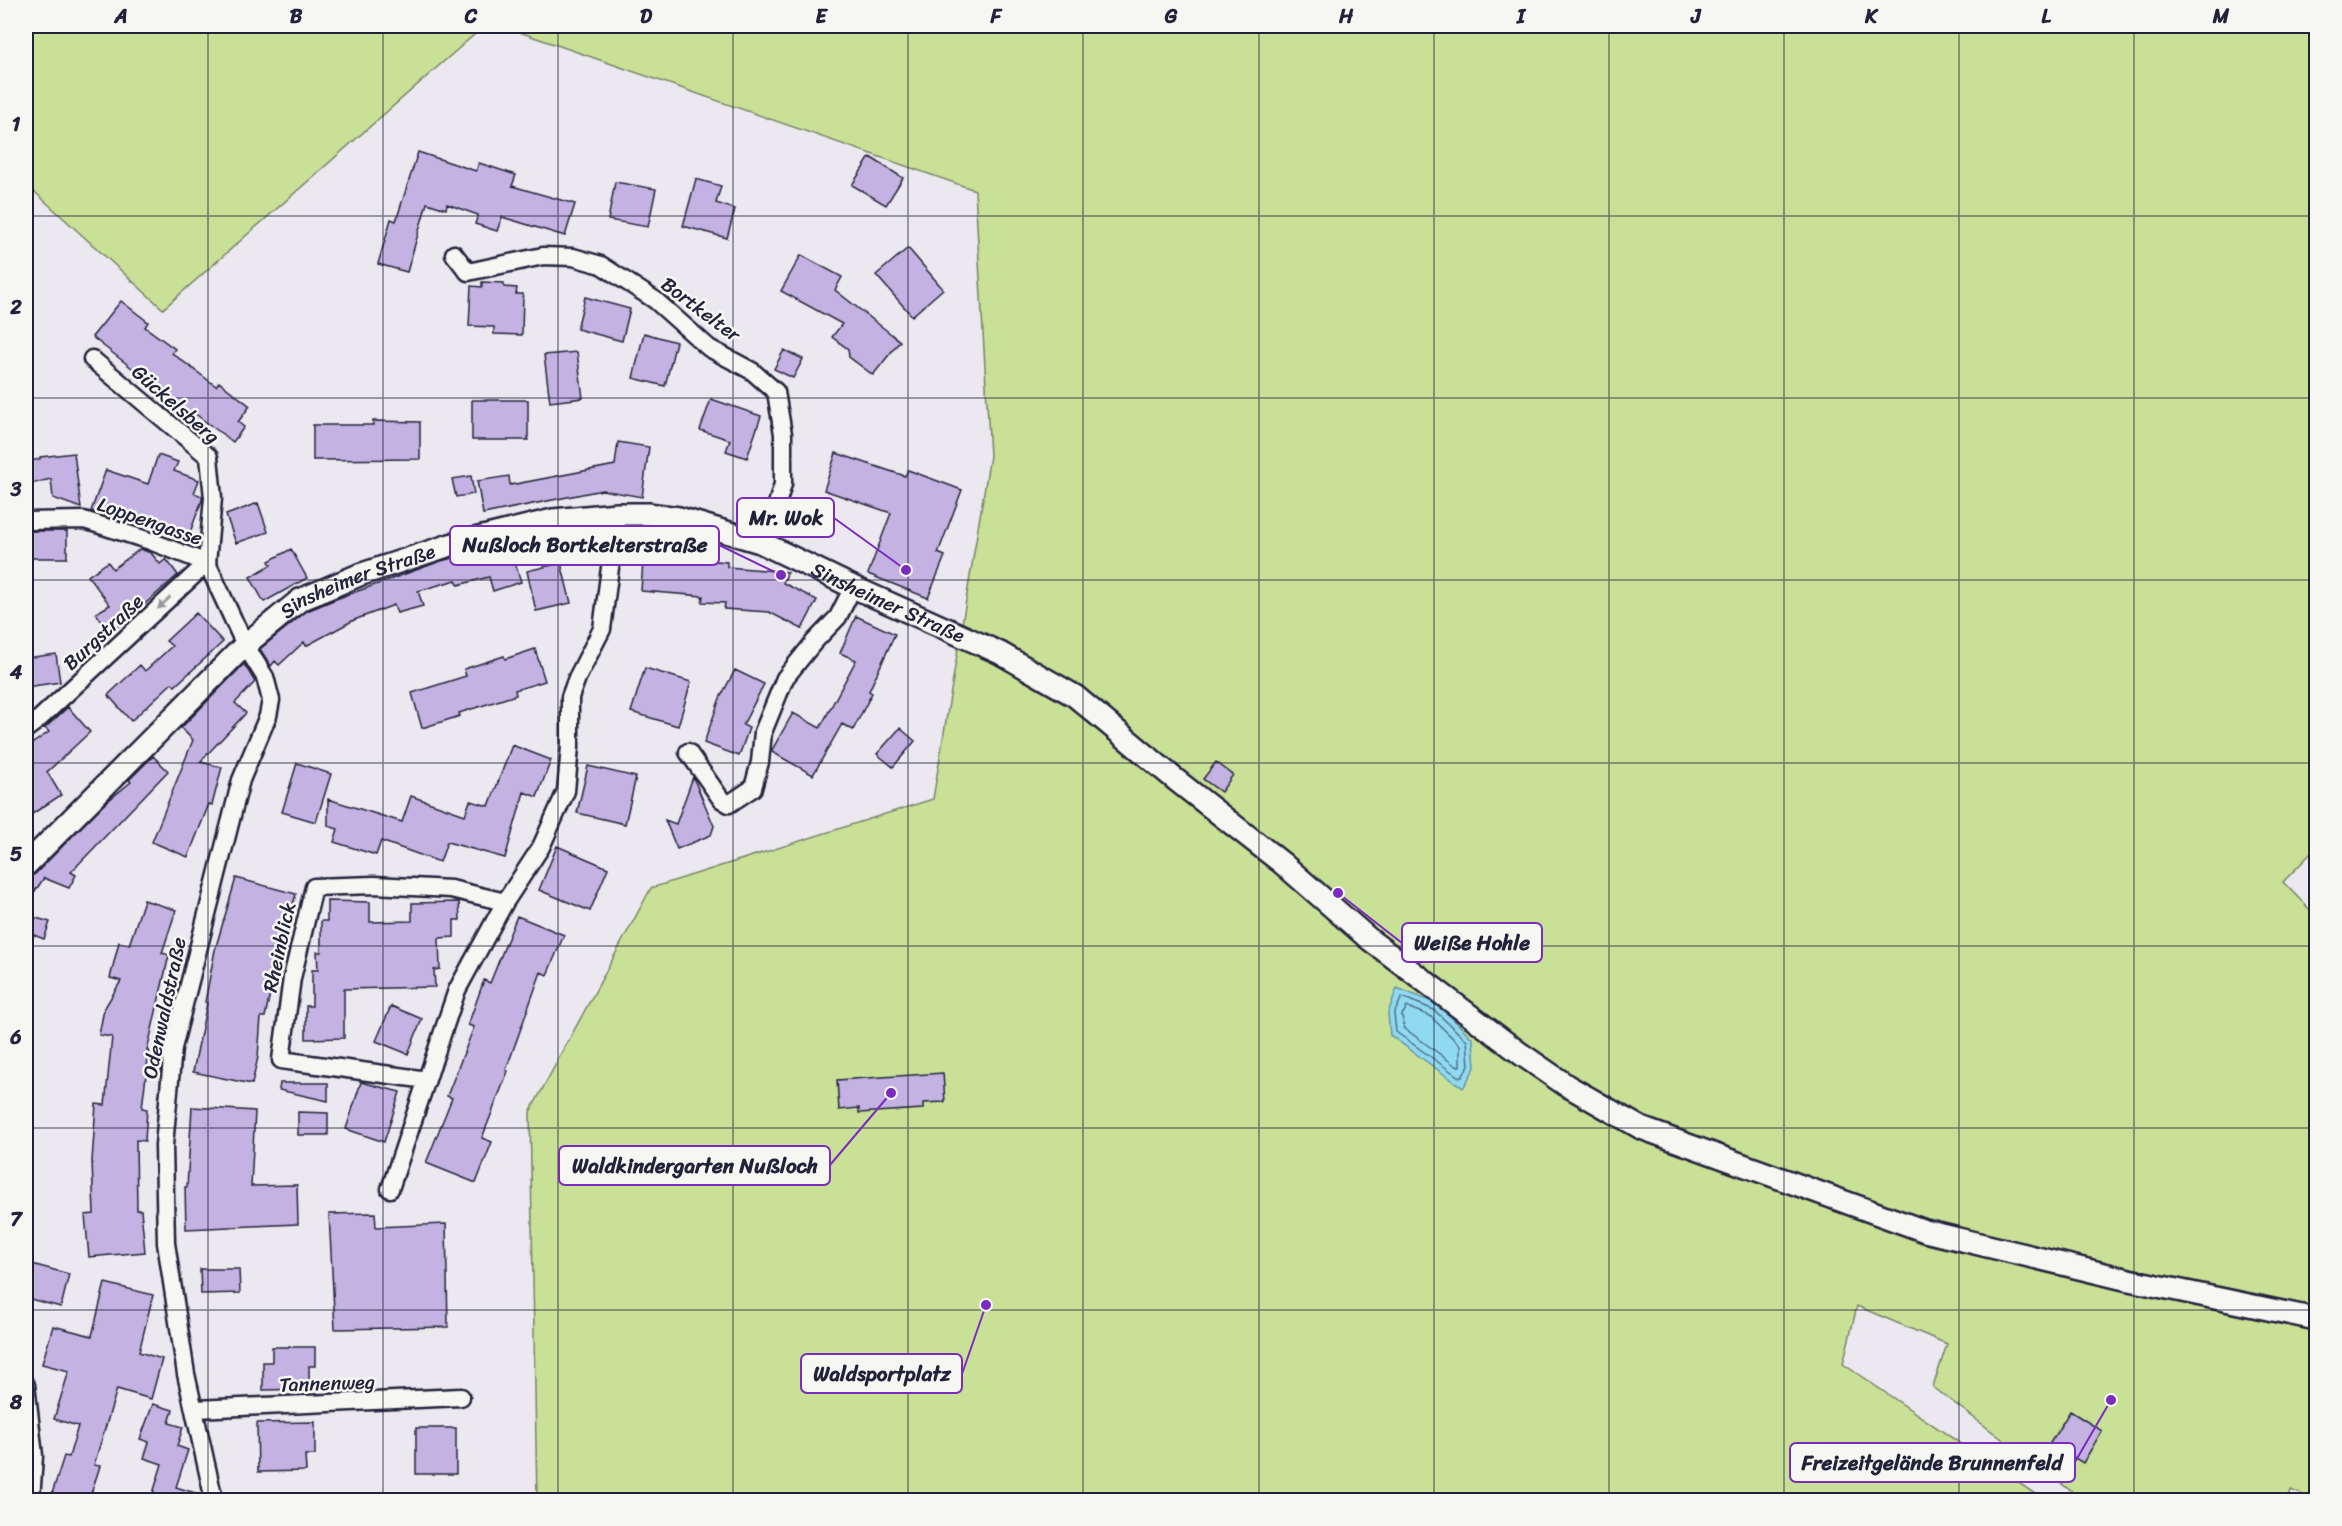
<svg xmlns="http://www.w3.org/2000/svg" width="2342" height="1526" viewBox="0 0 2342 1526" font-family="Sriracha,sans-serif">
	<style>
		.green { fill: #c9e196; stroke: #768268; stroke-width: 1.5 }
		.water { fill: #90daf1; stroke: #6490a8; stroke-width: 1.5 }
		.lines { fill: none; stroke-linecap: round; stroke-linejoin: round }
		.shore { stroke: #4e6c84; stroke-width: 1.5 }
		.building { fill: #c4b2e2; stroke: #22223b; stroke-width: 1.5 }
		.minor-casing { stroke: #22223b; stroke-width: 21 }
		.tertiary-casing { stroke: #22223b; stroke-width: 26 }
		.minor { stroke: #f6f6f2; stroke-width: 16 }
		.tertiary { stroke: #f6f6f2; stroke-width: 21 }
		.oneway { fill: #9797a0 }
		.grid { fill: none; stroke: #22223b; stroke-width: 1.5; stroke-opacity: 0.55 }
		.labels { text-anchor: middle; stroke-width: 5; stroke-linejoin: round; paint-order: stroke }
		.street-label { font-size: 20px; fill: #22223b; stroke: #f6f6f2 }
		.leader { fill: none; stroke: #7b2cbf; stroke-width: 2 }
		.callout-dot { fill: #7b2cbf; stroke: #f6f6f2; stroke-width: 2 }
		.callout { fill: #f6f6f2; stroke: #7b2cbf; stroke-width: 2 }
		.callout-label { font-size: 21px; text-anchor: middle; font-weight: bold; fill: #22223b }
		.neatline { fill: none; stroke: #22223b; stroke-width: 2 }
		.grid-label { font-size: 20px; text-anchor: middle; font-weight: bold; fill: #22223b }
	</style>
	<rect width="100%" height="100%" fill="#ece8ef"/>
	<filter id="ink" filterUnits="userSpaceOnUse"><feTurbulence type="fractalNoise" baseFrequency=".0167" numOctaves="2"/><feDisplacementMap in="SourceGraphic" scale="12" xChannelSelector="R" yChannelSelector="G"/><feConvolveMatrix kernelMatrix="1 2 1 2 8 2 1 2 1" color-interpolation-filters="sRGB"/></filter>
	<g filter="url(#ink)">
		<path class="green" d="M 26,26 L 484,26 L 163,309 L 26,184 Z
			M 502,26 L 2316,26 L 2316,848 L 2283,882 L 2316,916 L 2316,1478 L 2310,1498 L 2291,1490 L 2288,1500 L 2083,1500 L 1933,1387 L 1947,1344 L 1857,1306 L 1843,1364 L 2044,1500 L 537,1500 L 530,1112 L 651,888 L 933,799 L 990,456 L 975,190 Z"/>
		<path class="water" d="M 1397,988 L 1438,1004 L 1473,1039 L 1475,1067 L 1463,1088 L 1390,1035 L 1388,1013 Z"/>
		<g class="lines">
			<path class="shore" d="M 1402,997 L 1434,1010 L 1467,1041 L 1469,1065 L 1462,1077 L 1459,1077 L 1396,1032 L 1394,1014 Z
				M 1407,1007 L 1430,1016 L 1460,1045 L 1460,1066 L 1456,1066 L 1404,1028 L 1402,1015 Z"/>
		</g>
		<path class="building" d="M 418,152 L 476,171 L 479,163 L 516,175 L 512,186 L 575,204 L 565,236 L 502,217 L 497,231 L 475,224 L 478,215 L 447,204 L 446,209 L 427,203 L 407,272 L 378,264 L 391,219 L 396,221 Z
			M 870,157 L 903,178 L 886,205 L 852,185 Z
			M 696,179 L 721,186 L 716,203 L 735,209 L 727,238 L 683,226 Z
			M 615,182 L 656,189 L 648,227 L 608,220 Z
			M 908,248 L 943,289 L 912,316 L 876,275 Z
			M 801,255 L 842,277 L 835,290 L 900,341 L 873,375 L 849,357 L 848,349 L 832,337 L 842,324 L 781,291 Z
			M 482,282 L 504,283 L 504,287 L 517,288 L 516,294 L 523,294 L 522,335 L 494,334 L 494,327 L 469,326 L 471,286 L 482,287 Z
			M 585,297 L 630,309 L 622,341 L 577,329 Z
			M 121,301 L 148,322 L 145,327 L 175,349 L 172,353 L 216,386 L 219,382 L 250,406 L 238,422 L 244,427 L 233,442 L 194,413 L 190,419 L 147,385 L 150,382 L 92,337 Z
			M 644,333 L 676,342 L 665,386 L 633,378 Z
			M 784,350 L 803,359 L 793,378 L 774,369 Z
			M 577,352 L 583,398 L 550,402 L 544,355 Z
			M 711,399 L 761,416 L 747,458 L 726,451 L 730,440 L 700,430 Z
			M 472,400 L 528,400 L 528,440 L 472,440 Z
			M 373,421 L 420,422 L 420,459 L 313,460 L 313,425 L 373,425 Z
			M 618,442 L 649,447 L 642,497 L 602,490 L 483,514 L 477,481 L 509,476 L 510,485 L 615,465 Z
			M 74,453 L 81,508 L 53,498 L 51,479 L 26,485 L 26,462 L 40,459 L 40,457 Z
			M 836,453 L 905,476 L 908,470 L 962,490 L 938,553 L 945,556 L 928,598 L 868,574 L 891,513 L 824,490 Z
			M 158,455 L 178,462 L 174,471 L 199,480 L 194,493 L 202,496 L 202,500 L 189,535 L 117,507 L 129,523 L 91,511 L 106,470 L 148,484 Z
			M 471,476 L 474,494 L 456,497 L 452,479 Z
			M 258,503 L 268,532 L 236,543 L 226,515 Z
			M 26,531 L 67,531 L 67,558 L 26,558 Z
			M 509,544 L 521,582 L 493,591 L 489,577 L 458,585 L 456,580 L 418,591 L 423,606 L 397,613 L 394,605 L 354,620 L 306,646 L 304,642 L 279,665 L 275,661 L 271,666 L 260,649 L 307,611 L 336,599 L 441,561 Z
			M 644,545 L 687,548 L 687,552 L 706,554 L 705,560 L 727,562 L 727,567 L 788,572 L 783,583 L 817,600 L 802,629 L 769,612 L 724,609 L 725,603 L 702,602 L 703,596 L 641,591 Z
			M 140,549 L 151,553 L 160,564 L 166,559 L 178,575 L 138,610 L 139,612 L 133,617 L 108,632 L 96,613 L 110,605 L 88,576 L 108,562 L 113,569 Z
			M 291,549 L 307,578 L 264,602 L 250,577 L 271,565 L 269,561 Z
			M 561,563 L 571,603 L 536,611 L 527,571 Z
			M 196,613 L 223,642 L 175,686 L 172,683 L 131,721 L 108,695 L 140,665 L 145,671 L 172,646 L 166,641 Z
			M 856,616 L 895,634 L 869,691 L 872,693 L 853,730 L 842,724 L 813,775 L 772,752 L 772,750 L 793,713 L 820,728 L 856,660 L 840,653 Z
			M 535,649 L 545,681 L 515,690 L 516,695 L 459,713 L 460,716 L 422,728 L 412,693 L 466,676 L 464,669 L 504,656 L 505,659 Z
			M 56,654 L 60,682 L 26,687 L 26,658 Z
			M 244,664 L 255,682 L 235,703 L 246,713 L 200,762 L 222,767 L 212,805 L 209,804 L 188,857 L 152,842 L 193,740 L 181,728 Z
			M 645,668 L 691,682 L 678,726 L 631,712 Z
			M 735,670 L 764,684 L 743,725 L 749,728 L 739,756 L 704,743 L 720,698 Z
			M 68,707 L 90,732 L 47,772 L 61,795 L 26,818 L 26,748 L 49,732 L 45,728 Z
			M 900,728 L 915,741 L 893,767 L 877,754 Z
			M 512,745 L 551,760 L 537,797 L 524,792 L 505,858 L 447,842 L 440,862 L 381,841 L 376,855 L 334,842 L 338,829 L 328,826 L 328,799 L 402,822 L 411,796 L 465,815 L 470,801 L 489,806 Z
			M 153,756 L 168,771 L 71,872 L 76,875 L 69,888 L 44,878 L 26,904 L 26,877 L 35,874 L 103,805 L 131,782 L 129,780 Z
			M 1216,762 L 1233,775 L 1221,792 L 1203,779 Z
			M 297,763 L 331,774 L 316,822 L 282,812 Z
			M 588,766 L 636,777 L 625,824 L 577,813 Z
			M 693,777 L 714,826 L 711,835 L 677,849 L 665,820 L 676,824 Z
			M 557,846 L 608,868 L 590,911 L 539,890 Z
			M 236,878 L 296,894 L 277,960 L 265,1017 L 261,1017 L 258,1057 L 252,1084 L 193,1072 L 207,1003 L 205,1002 L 215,950 Z
			M 144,900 L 176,910 L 162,953 L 169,955 L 147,1051 L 149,1051 L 142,1108 L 147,1109 L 145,1141 L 136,1140 L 137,1210 L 141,1210 L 145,1252 L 89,1257 L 85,1215 L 94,1214 L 92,1161 L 96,1104 L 105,1105 L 112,1037 L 99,1035 L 104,1009 L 121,981 L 110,978 L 119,942 L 129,945 Z
			M 327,901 L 370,902 L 370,922 L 412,921 L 412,903 L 459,902 L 460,920 L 454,920 L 454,937 L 439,938 L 440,969 L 434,970 L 435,987 L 344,989 L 344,1038 L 306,1039 L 306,1006 L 312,1006 L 312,970 L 318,970 L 317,952 L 321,952 L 321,921 L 327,921 Z
			M 26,915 L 50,922 L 44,939 L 26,932 Z
			M 517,916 L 564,935 L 547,975 L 541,972 L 506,1070 L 508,1071 L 482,1138 L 492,1142 L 476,1183 L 426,1163 L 452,1098 L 447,1096 L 474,1027 L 468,1025 L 484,980 L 490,983 Z
			M 391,1006 L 422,1019 L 408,1054 L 376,1041 Z
			M 943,1073 L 945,1102 L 923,1103 L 923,1109 L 859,1113 L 859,1108 L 839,1110 L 837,1080 Z
			M 361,1082 L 400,1092 L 384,1142 L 346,1129 Z
			M 280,1083 L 328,1083 L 328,1101 L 279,1090 Z
			M 192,1107 L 255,1111 L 251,1186 L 297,1185 L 298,1224 L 186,1229 L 185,1187 L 187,1187 Z
			M 298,1112 L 328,1113 L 328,1135 L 298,1135 Z
			M 375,1213 L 376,1227 L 446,1224 L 448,1327 L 335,1329 L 329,1214 Z
			M 32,1264 L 69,1274 L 61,1307 L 26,1298 Z
			M 200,1269 L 239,1269 L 240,1293 L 201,1294 Z
			M 105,1283 L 153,1295 L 139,1352 L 162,1359 L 151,1399 L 117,1389 L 94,1465 L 100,1466 L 89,1500 L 50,1500 L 64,1456 L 69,1457 L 78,1426 L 54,1419 L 69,1371 L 42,1364 L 53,1326 L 92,1336 Z
			M 272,1347 L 315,1347 L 315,1366 L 309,1366 L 309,1389 L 263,1390 L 263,1362 L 272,1362 Z
			M 153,1404 L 173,1410 L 169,1423 L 183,1427 L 177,1446 L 188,1450 L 176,1487 L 202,1495 L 203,1500 L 151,1500 L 162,1464 L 144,1458 L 149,1442 L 140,1439 Z
			M 2070,1411 L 2102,1431 L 2083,1463 L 2050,1443 Z
			M 315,1422 L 315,1455 L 305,1455 L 306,1471 L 258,1472 L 257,1423 Z
			M 416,1428 L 456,1428 L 456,1474 L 416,1474 Z"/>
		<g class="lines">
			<g class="minor-casing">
				<path id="minor" d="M 454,254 L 468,272 L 543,256 L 573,257 L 601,265 L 655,300 L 709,348 L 752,371 L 776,392 L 783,434 L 783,484 L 773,517 L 760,542
					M 92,359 L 209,457 L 213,498 L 207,563
					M 26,521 L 84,520 L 150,541 L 207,563 L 245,645 L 265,677 L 271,700 L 268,716 L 241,780 L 173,1048 L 164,1145 L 166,1243 L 186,1374 L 214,1500
					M 26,729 L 38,720 L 207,563
					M 688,752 L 721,799 L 729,804 L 753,788 L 760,762 L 763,732 L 785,678 L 814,642 L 838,617 L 853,587
					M 427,1080 L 281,1060 L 292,978 L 314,887 L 374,885 L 451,889 L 505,902
					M 390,1189 L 457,990 L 505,902 L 541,847 L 566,791 L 570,747 L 570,697 L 577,678 L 602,629 L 617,514
					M 26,1385 L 34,1456 L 31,1500
					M 195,1409 L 461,1397"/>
			</g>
			<g class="tertiary-casing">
				<g id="tertiary">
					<path id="s1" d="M 26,865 L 245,645 L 300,600 L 359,575 L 450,545 L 553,520 L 617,514 L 648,514 L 679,518 L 760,542 L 853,587 L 1000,653 L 1075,696 L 1176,780 L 1282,863 L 1369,939 L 1521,1054 L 1566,1085 L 1641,1128 L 1925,1231 L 2129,1280 L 2316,1319"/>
				</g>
			</g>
			<use href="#minor" class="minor"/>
			<use href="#tertiary" class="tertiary"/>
		</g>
		<defs><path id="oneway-solid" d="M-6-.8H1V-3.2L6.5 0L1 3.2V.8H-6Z" transform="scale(1.5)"/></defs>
		<use class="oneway" href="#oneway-solid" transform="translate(164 603) rotate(137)"/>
	</g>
	<path class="grid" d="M 208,26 L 208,1500M 383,26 L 383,1500M 558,26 L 558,1500M 733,26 L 733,1500M 908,26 L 908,1500M 1083,26 L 1083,1500M 1259,26 L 1259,1500M 1434,26 L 1434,1500M 1609,26 L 1609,1500M 1784,26 L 1784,1500M 1959,26 L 1959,1500M 2134,26 L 2134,1500M 26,216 L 2316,216M 26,398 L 2316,398M 26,580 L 2316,580M 26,763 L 2316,763M 26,946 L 2316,946M 26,1128 L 2316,1128M 26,1310 L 2316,1310"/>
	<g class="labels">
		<g class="street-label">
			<text transform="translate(701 309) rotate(37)" y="7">Bortkelter</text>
			<text transform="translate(176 404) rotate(41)" y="7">Gückelsberg</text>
			<text transform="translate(150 521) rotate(19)" y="7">Loppengasse</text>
			<text dy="7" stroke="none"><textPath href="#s1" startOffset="442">Sinsheimer Straße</textPath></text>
			<text dy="7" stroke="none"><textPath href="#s1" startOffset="1000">Sinsheimer Straße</textPath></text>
			<text transform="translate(103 632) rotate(-43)" y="7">Burgstraße</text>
			<text transform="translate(279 947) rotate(-78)" y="7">Rheinblick</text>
			<text transform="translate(164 1008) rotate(-78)" y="7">Odenwaldstraße</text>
			<text transform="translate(327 1383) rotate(-2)" y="7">Tannenweg</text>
		</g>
	</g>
	<path class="leader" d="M906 570L834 518M781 575L719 545M1338 893L1402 943M891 1093L830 1165M986 1305L962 1374M2111 1400L2075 1462"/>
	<g class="callout-dot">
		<circle cx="906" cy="570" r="6"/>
		<circle cx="781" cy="575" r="6"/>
		<circle cx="1338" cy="893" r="6"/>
		<circle cx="891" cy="1093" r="6"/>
		<circle cx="986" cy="1305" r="6"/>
		<circle cx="2111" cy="1400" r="6"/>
	</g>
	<g class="callout">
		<rect x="737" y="498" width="97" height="39" rx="6"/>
		<rect x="450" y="526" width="269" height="39" rx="6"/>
		<rect x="1402" y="923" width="140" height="39" rx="6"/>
		<rect x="559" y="1146" width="271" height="39" rx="6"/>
		<rect x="801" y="1354" width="161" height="39" rx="6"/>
		<rect x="1790" y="1443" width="285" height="39" rx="6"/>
	</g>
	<g class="callout-label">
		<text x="786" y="525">Mr. Wok</text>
		<text x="585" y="552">Nußloch Bortkelterstraße</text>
		<text x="1472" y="950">Weiße Hohle</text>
		<text x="695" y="1173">Waldkindergarten Nußloch</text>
		<text x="882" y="1381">Waldsportplatz</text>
		<text x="1932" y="1470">Freizeitgelände Brunnenfeld</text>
	</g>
	<rect width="2342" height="1526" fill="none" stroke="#f6f6f2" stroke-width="66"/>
	<rect x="33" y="33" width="2276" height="1460" class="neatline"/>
	<g class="grid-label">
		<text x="121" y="23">A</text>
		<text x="296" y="23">B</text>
		<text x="471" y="23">C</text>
		<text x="646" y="23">D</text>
		<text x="821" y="23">E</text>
		<text x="996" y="23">F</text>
		<text x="1171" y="23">G</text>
		<text x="1346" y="23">H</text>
		<text x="1521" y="23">I</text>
		<text x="1696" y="23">J</text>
		<text x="1871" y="23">K</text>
		<text x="2046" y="23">L</text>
		<text x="2221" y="23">M</text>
		<text x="16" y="131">1</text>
		<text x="16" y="314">2</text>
		<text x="16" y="496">3</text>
		<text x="16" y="679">4</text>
		<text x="16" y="861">5</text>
		<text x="16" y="1044">6</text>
		<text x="16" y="1226">7</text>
		<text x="16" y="1409">8</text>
	</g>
</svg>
